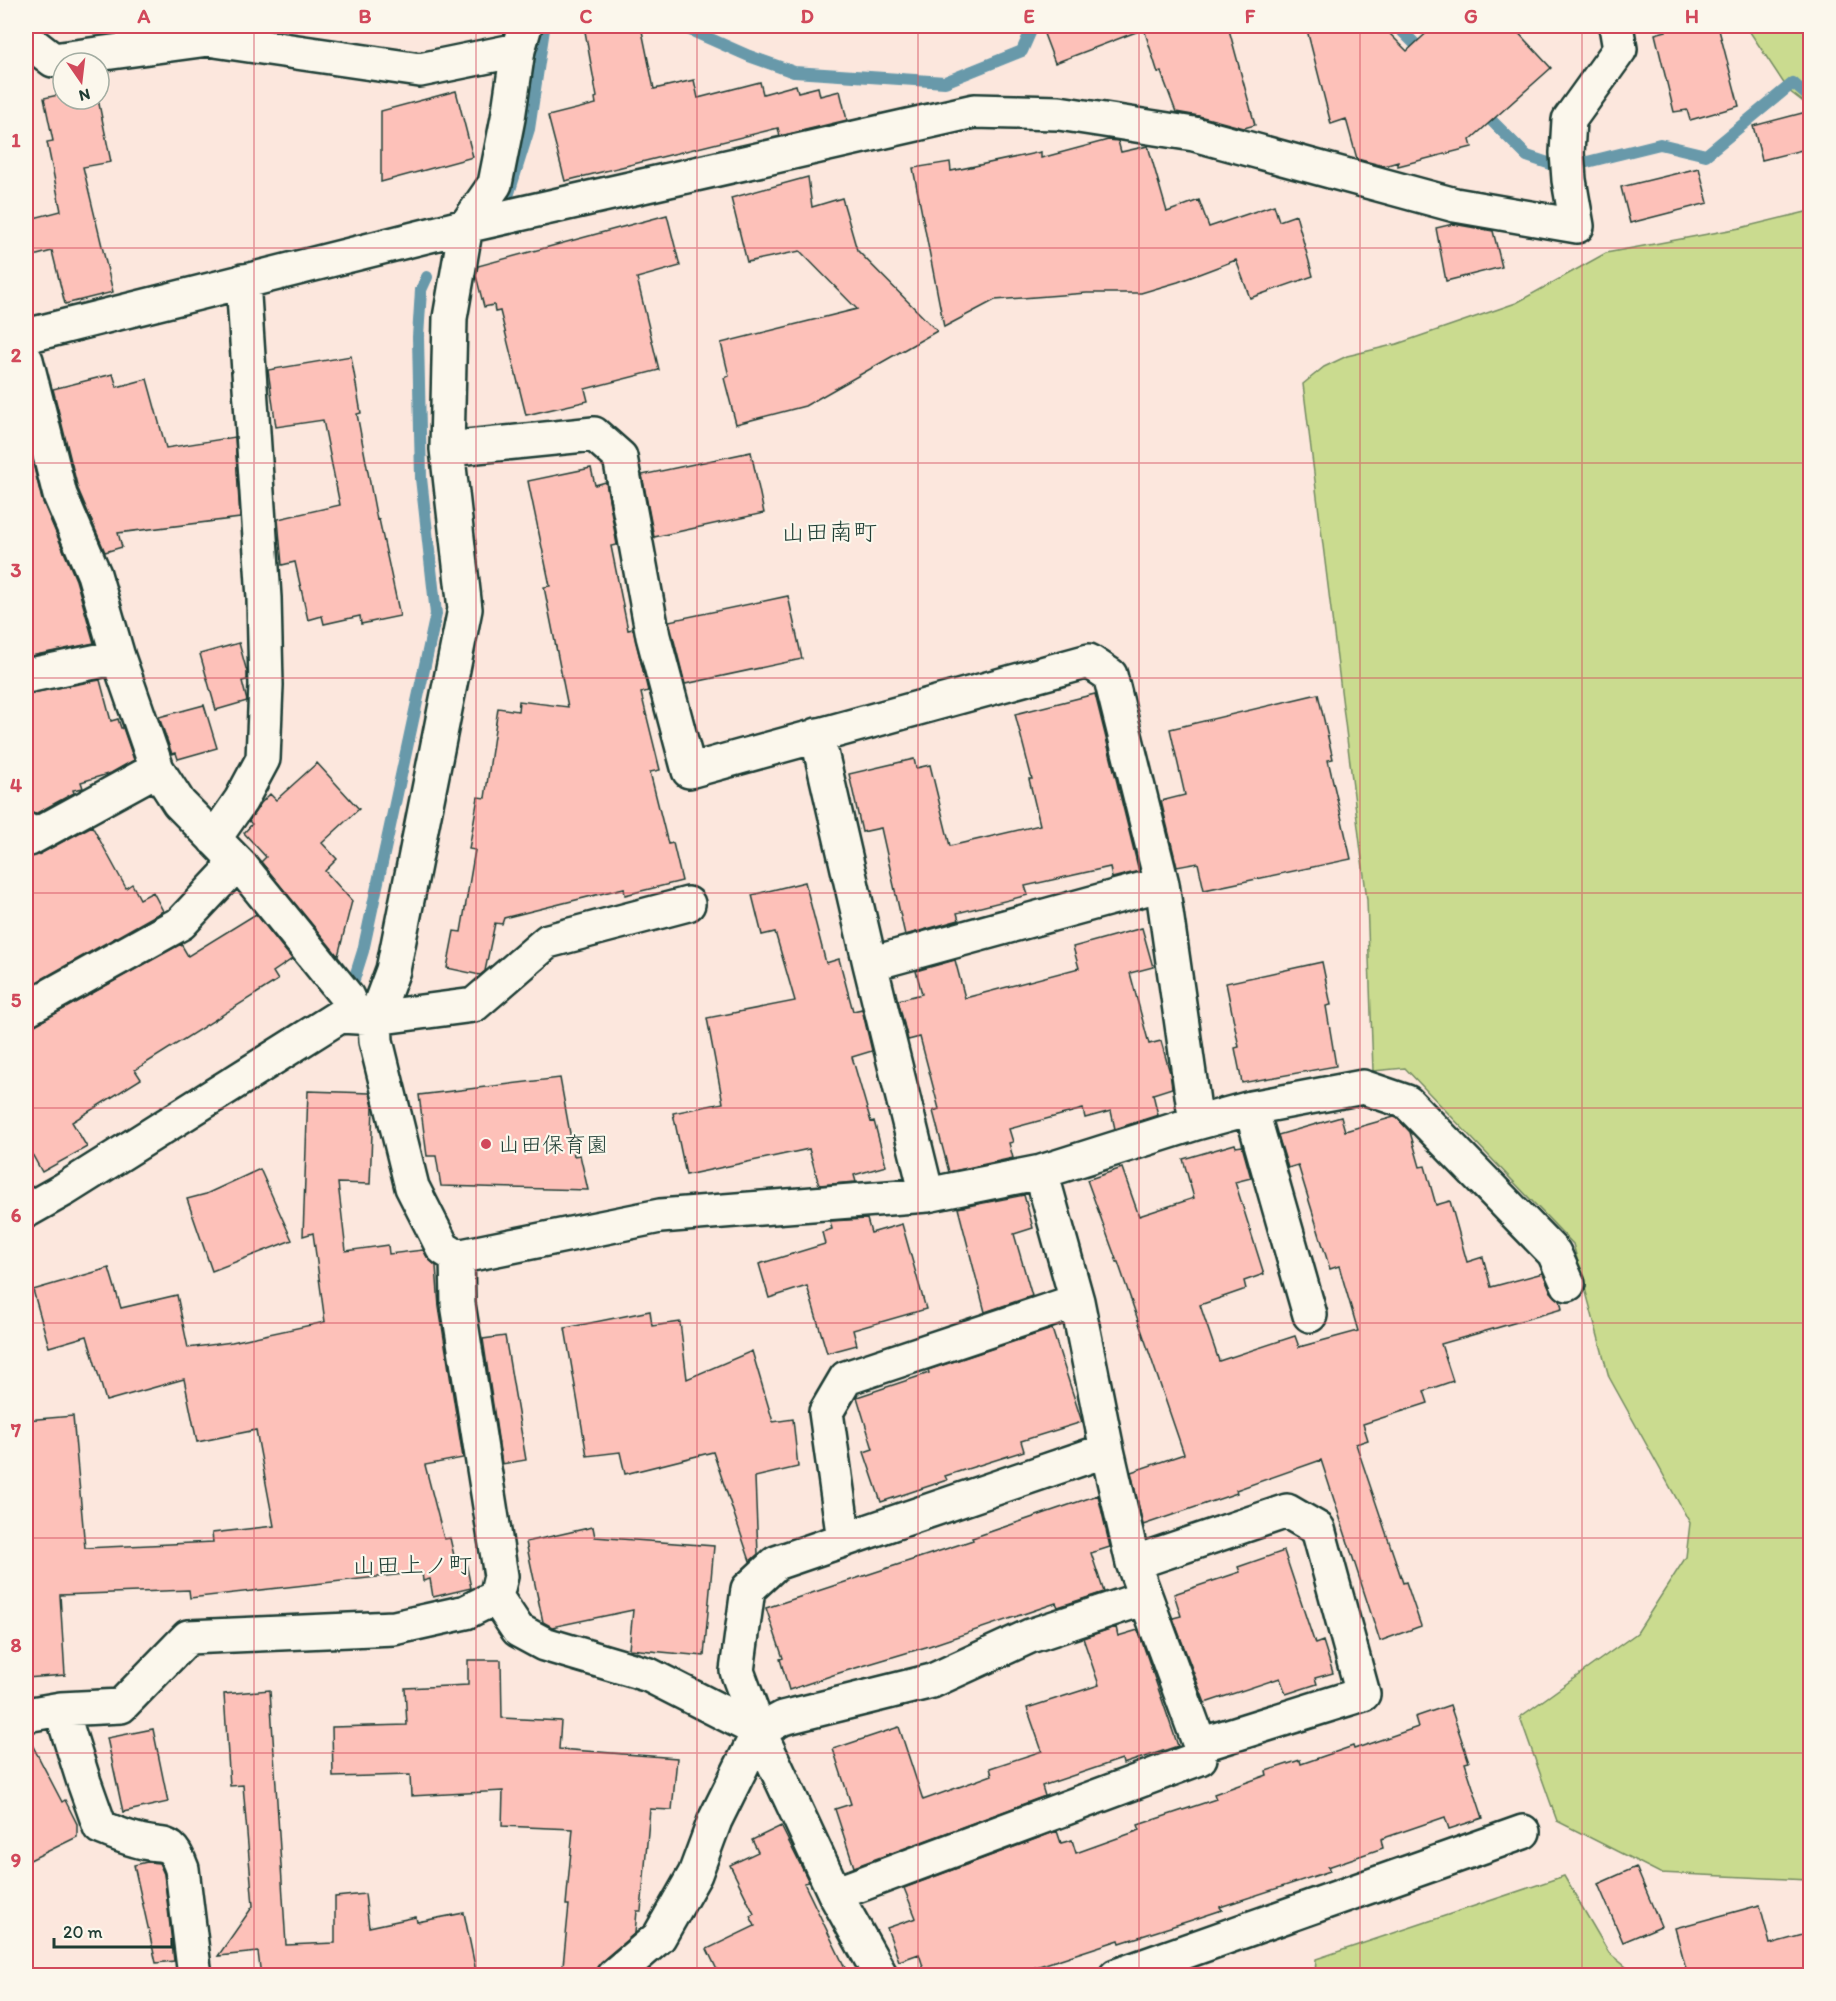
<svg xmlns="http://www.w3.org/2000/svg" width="1836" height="2001" viewBox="0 0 1836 2001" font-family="Itim,'Klee One',sans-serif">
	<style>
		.green { fill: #cadb8f; stroke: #748c62; stroke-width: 1.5 }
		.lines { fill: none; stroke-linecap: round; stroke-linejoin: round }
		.stream { stroke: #6799aa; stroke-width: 12 }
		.building { fill: #fdc1b9; stroke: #1f3d34; stroke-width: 1.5 }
		.minor-casing { stroke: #1f3d34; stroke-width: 38 }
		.minor { stroke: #fbf7ec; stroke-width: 33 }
		.grid { fill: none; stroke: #d1495b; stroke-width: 1.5; stroke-opacity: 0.55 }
		.poi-dot { fill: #d1495b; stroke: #fbf7ec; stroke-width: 2 }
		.labels { text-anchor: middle; stroke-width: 4.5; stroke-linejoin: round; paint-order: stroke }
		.poi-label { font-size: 22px; fill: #1f3d34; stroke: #fbf7ec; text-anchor: start }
		.neighbourhood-label { font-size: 24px; fill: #1f3d34; stroke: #fbf7ec }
		.neatline { fill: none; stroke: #d1495b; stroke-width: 2 }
		.grid-label { font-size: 20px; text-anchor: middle; font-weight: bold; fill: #d1495b }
	</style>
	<rect width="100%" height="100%" fill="#fce7dd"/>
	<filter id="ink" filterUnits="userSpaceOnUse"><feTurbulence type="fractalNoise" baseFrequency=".0167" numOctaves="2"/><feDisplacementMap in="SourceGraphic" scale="12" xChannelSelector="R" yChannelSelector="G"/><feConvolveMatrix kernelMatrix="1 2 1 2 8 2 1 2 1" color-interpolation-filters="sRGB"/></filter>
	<g filter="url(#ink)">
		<path class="green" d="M 1746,26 L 1810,26 L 1810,107 L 1789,91 Z
			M 1810,211 L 1810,1886 L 1809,1880 L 1660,1873 L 1557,1821 L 1520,1717 L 1637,1633 L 1686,1557 L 1690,1523 L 1609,1377 L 1573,1244 L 1405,1068 L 1373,1071 L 1367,900 L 1303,384 L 1324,367 L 1347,356 L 1397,344 L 1516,303 L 1606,253 L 1740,228 Z
			M 1564,1876 L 1609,1953 L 1636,1975 L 1315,1975 L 1316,1959 Z"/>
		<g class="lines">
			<path class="stream" d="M 681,26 L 749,56 L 794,72 L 945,82 L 1022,51 L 1033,26
				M 1397,26 L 1426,55
				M 1481,110 L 1527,156 L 1551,164 L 1583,163 L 1660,144 L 1706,155 L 1793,83 L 1810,98
				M 509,193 L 529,129 L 544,29 L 546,26
				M 352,986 L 363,951 L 436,614 L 421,478 L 418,337 L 421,290 L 427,277"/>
		</g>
		<path class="building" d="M 584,26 L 641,26 L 654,89 L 694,80 L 698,98 L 760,82 L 763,94 L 796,85 L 798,92 L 818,87 L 820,96 L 840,91 L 847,120 L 780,136 L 778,128 L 565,181 L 548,116 L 596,104 L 595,98 L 597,97 Z
			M 1041,26 L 1228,26 L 1255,125 L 1244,128 L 1199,116 L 1176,112 L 1161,72 L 1158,73 L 1144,29 L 1055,63 Z
			M 1306,26 L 1382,26 L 1407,51 L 1434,26 L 1512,26 L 1551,68 L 1470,140 L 1472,147 L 1398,166 L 1398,162 L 1384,166 L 1357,159 L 1346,119 L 1331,124 Z
			M 1664,26 L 1718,26 L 1739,106 L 1690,120 L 1687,110 L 1674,112 L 1655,34 L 1666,31 Z
			M 456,91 L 473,157 L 381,182 L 381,111 Z
			M 63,94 L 63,99 L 98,99 L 111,162 L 83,167 L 113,292 L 65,304 L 52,251 L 26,258 L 26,220 L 61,211 L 47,142 L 53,141 L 44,98 Z
			M 1810,111 L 1810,148 L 1762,160 L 1753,126 Z
			M 1108,140 L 1118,141 L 1121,152 L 1148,146 L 1167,212 L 1199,200 L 1209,227 L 1274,205 L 1279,221 L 1296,215 L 1313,276 L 1250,298 L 1236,260 L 1178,282 L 1141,293 L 1087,293 L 995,300 L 944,327 L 913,168 L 950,162 L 951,171 L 1041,152 L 1041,158 Z
			M 1699,168 L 1708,203 L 1630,223 L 1621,187 Z
			M 808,177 L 812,207 L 842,198 L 857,250 L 937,331 L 805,406 L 736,424 L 724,378 L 729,376 L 721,343 L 857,309 L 800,251 L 747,262 L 731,198 Z
			M 667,215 L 680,266 L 637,278 L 659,370 L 585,389 L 588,401 L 526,415 L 500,311 L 495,312 L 494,305 L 484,307 L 476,276 L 478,266 Z
			M 1453,224 L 1493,231 L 1502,267 L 1446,281 L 1436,228 Z
			M 351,356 L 361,413 L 357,414 L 377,520 L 379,519 L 400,616 L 361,624 L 360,616 L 324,624 L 322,616 L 308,620 L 295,562 L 282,565 L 278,519 L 340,505 L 323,420 L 276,427 L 268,370 Z
			M 113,374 L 117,387 L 147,379 L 166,448 L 235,437 L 240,518 L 118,533 L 122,547 L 105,552 L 78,489 L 53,389 Z
			M 26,435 L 42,500 L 76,580 L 94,643 L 26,657 Z
			M 751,452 L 764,513 L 654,537 L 642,475 Z
			M 591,468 L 595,485 L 606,482 L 617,545 L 611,546 L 628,630 L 633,629 L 648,691 L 641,693 L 660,770 L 650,772 L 668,844 L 673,843 L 682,881 L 625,895 L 624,888 L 504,918 L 502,924 L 495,923 L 485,971 L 480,975 L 447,968 L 454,931 L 461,932 L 475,850 L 469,849 L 478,797 L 485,798 L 498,708 L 518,711 L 519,701 L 568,707 L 544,587 L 550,586 L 528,481 Z
			M 788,596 L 802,659 L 685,684 L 669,621 Z
			M 239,643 L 247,672 L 247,680 L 242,681 L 247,701 L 216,710 L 200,654 Z
			M 100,680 L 111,721 L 118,719 L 121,728 L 123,728 L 134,760 L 111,773 L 81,782 L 83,788 L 73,790 L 74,793 L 35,814 L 26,812 L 26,694 Z
			M 1095,694 L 1139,871 L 1112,878 L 1110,867 L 1025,886 L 1028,895 L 957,913 L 959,920 L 905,935 L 881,828 L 862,832 L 849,774 L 914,759 L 916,768 L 930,765 L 950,846 L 1040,825 L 1029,779 L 1032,779 L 1015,714 Z
			M 1318,694 L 1333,759 L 1328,760 L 1351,859 L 1204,890 L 1198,863 L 1177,867 L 1161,801 L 1185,795 L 1170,729 Z
			M 204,705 L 217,748 L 178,759 L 176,753 L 172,754 L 159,717 Z
			M 317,763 L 359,809 L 322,843 L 337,859 L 325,871 L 352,901 L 338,956 L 261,862 L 266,857 L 244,833 L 252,824 L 249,821 L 261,803 L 270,794 L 276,800 Z
			M 92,826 L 126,888 L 132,884 L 140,899 L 153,892 L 163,911 L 26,988 L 26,857 L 38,855 Z
			M 805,882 L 826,963 L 839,959 L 853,1011 L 862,1009 L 872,1051 L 852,1057 L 871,1122 L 874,1121 L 886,1166 L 854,1175 L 856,1182 L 819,1185 L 809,1149 L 686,1175 L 673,1113 L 723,1103 L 707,1018 L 795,1001 L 775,932 L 762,935 L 752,895 Z
			M 256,914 L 292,959 L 273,972 L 278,980 L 135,1070 L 141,1079 L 72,1122 L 87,1147 L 42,1172 L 26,1143 L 26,1028 L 35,1025 L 181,944 L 188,956 Z
			M 1142,928 L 1153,967 L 1130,973 L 1149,1044 L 1161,1041 L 1170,1073 L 1172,1088 L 1153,1094 L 1158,1115 L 1115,1129 L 1111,1111 L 1085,1118 L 1083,1109 L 1009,1129 L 1013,1142 L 1009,1143 L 1013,1158 L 949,1172 L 933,1111 L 939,1109 L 920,1037 L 908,1040 L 898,1000 L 922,994 L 916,971 L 955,960 L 965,998 L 1079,968 L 1073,947 Z
			M 1322,962 L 1331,1005 L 1326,1006 L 1336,1066 L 1242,1083 L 1235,1048 L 1239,1047 L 1226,983 Z
			M 560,1078 L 574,1156 L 580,1155 L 588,1190 L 441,1186 L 436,1156 L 427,1156 L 419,1095 Z
			M 308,1091 L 370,1093 L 373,1107 L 370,1184 L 338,1183 L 346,1251 L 388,1245 L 389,1254 L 423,1250 L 427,1257 L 436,1266 L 439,1307 L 463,1458 L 425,1465 L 444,1539 L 450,1538 L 455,1560 L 465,1557 L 471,1588 L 433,1597 L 430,1579 L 423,1581 L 422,1572 L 190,1598 L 189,1590 L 60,1595 L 65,1675 L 26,1678 L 26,1420 L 73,1416 L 85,1548 L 213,1542 L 212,1533 L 274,1526 L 256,1430 L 197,1442 L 184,1379 L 106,1401 L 87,1336 L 49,1347 L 33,1290 L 109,1268 L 121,1308 L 177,1295 L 188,1348 L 232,1342 L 325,1322 L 313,1233 L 303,1236 Z
			M 1341,1117 L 1345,1131 L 1394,1117 L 1397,1118 L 1410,1132 L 1420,1167 L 1425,1166 L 1436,1205 L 1450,1201 L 1467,1262 L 1483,1257 L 1491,1287 L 1543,1273 L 1551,1292 L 1560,1300 L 1562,1309 L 1441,1344 L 1453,1381 L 1424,1391 L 1428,1403 L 1363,1424 L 1368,1440 L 1356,1444 L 1403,1583 L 1406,1582 L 1421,1626 L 1380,1641 L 1321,1460 L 1236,1490 L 1237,1493 L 1143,1525 L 1131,1472 L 1184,1454 L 1118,1262 L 1117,1262 L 1087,1180 L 1122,1168 L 1139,1216 L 1194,1198 L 1183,1159 L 1235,1144 L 1236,1147 L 1242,1146 L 1251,1178 L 1235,1182 L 1264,1274 L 1244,1281 L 1246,1289 L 1200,1305 L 1219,1361 L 1295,1336 L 1299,1347 L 1358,1331 L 1339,1266 L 1330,1269 L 1298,1165 L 1288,1168 L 1278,1135 Z
			M 260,1169 L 292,1240 L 212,1271 L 187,1199 L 206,1194 Z
			M 1024,1195 L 1033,1228 L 1014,1234 L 1032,1296 L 985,1312 L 958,1208 Z
			M 867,1219 L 871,1233 L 902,1224 L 926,1309 L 853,1330 L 857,1345 L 827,1353 L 807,1286 L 769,1298 L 759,1264 L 825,1244 L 822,1232 L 832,1229 L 830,1221 Z
			M 650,1311 L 652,1326 L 680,1322 L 687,1379 L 752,1351 L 773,1422 L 793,1419 L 798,1467 L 755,1477 L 758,1554 L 750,1561 L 713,1452 L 625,1474 L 620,1452 L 587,1456 L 565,1328 Z
			M 1052,1329 L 1082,1422 L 1021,1441 L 1024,1451 L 945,1476 L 947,1480 L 881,1502 L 864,1452 L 873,1449 L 857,1397 L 929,1373 L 928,1370 Z
			M 505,1336 L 526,1460 L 502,1464 L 483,1339 Z
			M 1098,1495 L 1110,1547 L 1091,1553 L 1104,1592 L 1058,1607 L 1056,1603 L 926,1647 L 839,1673 L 789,1690 L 780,1659 L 783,1658 L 766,1608 L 973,1540 L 972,1538 Z
			M 593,1527 L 595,1537 L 714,1546 L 704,1656 L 629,1649 L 633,1610 L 552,1627 L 543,1622 L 526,1542 Z
			M 1284,1551 L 1315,1644 L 1323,1641 L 1333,1673 L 1315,1678 L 1317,1684 L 1286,1694 L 1280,1678 L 1205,1703 L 1173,1618 L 1181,1616 L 1174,1594 L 1240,1572 L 1238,1567 Z
			M 1116,1627 L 1118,1636 L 1138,1630 L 1178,1746 L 1123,1764 L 1122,1759 L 1042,1786 L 1045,1796 L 854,1867 L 835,1809 L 851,1804 L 833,1749 L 899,1727 L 923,1800 L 992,1775 L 990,1768 L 1042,1751 L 1027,1708 L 1099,1685 L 1083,1638 Z
			M 468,1660 L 501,1660 L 502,1718 L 561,1721 L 559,1749 L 677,1758 L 672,1810 L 650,1809 L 641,1911 L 637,1911 L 635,1933 L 601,1962 L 596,1969 L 595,1976 L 562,1976 L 569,1905 L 566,1905 L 573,1829 L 502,1826 L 503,1791 L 411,1796 L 410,1775 L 333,1777 L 332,1727 L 407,1725 L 405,1688 L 468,1685 Z
			M 270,1690 L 286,1945 L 335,1943 L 335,1897 L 365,1894 L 369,1927 L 416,1917 L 417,1922 L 464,1913 L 477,1976 L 261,1976 L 258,1952 L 218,1956 L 253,1906 L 243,1785 L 230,1786 L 224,1694 Z
			M 1450,1705 L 1469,1762 L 1465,1763 L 1483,1818 L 1449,1829 L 1445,1817 L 1381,1839 L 1383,1848 L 1328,1867 L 1330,1871 L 1220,1907 L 1222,1910 L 1189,1921 L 1120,1943 L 1119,1940 L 1030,1969 L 1032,1976 L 926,1976 L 919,1954 L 899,1961 L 887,1928 L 916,1918 L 904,1888 L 1057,1831 L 1061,1843 L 1072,1840 L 1076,1853 L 1140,1830 L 1138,1825 L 1216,1799 L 1214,1794 L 1267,1775 L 1266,1771 L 1300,1760 L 1301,1764 L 1353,1746 L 1354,1749 L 1418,1727 L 1415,1717 Z
			M 153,1729 L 168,1802 L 123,1812 L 107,1738 Z
			M 26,1733 L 62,1802 L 65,1800 L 77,1824 L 77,1837 L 26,1862 Z
			M 781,1826 L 809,1882 L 804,1883 L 849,1976 L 720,1976 L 707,1949 L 755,1926 L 750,1916 L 754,1914 L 730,1865 L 758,1852 L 752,1840 Z
			M 147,1862 L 159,1863 L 164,1874 L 174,1961 L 156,1963 L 134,1865 Z
			M 1636,1867 L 1661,1926 L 1623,1942 L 1598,1884 Z
			M 1760,1905 L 1770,1944 L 1810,1933 L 1810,1976 L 1688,1976 L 1675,1928 Z"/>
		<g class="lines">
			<g class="minor-casing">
				<path id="minor" d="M 525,26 L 518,50 L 508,118 L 495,184 L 466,226 L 450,318 L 447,449 L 465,609 L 393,970 L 375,1018 L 376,1041 L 412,1187 L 443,1248 L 457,1257 L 660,1216 L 927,1195 L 1041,1172 L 1196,1123 L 1251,1108 L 1363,1087 L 1407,1102 L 1554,1253 L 1568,1284
					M 26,39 L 53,60 L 208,39 L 420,70 L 518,50
					M 26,336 L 466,226 L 974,111 L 1059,113 L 1194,134 L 1455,205 L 1577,226 L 1569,180 L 1567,153 L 1569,120 L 1620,49 L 1616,26
					M 26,360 L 60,495 L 94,574 L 118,657 L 157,769 L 179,803 L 240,865 L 347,997 L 356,1017
					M 447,449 L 594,434 L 620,457 L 653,636 L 689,771 L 1089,661 L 1110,675 L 1162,884 L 1196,1123
					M 26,676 L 118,657
					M 817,735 L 870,964 L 927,1195
					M 26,830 L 29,839 L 157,769
					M 214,839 L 241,800 L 263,759 L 266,685 L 264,598 L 243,281
					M 870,964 L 1162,884
					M 26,1009 L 181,923 L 227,874 L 232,857
					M 1251,1108 L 1310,1315
					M 26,1211 L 65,1189 L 340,1016 L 375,1018 L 474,1005 L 548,941 L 688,904
					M 457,1257 L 458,1304 L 501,1576 L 496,1597 L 518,1630 L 544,1644 L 649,1675 L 759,1731
					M 844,1540 L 826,1412 L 846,1378 L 1077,1301
					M 1133,1563 L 1287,1511 L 1318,1529 L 1363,1694 L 1200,1745
					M 61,1709 L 84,1782 L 100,1827 C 112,1832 124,1837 136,1840 C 163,1849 170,1835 182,1869 L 195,1976
					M 26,1715 L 61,1709 L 121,1706 L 188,1637 L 394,1628 L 466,1612 L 496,1597
					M 835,1894 L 1200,1758 L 1200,1745 L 1133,1563 L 1107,1450 L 1077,1301 L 1041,1172
					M 613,1976 L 659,1937 L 695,1874 L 715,1820 L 759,1731 L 783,1718 L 932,1681 L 1030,1636 L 1145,1598
					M 881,1976 L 835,1894 L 759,1731 L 737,1671 L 748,1589 L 776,1563 L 1107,1450
					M 1116,1976 L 1523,1832"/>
			</g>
			<use href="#minor" class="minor"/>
		</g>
	</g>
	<path class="grid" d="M 254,26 L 254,1976M 476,26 L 476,1976M 697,26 L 697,1976M 918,26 L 918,1976M 1139,26 L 1139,1976M 1360,26 L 1360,1976M 1582,26 L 1582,1976M 26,248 L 1810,248M 26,463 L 1810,463M 26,678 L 1810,678M 26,893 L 1810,893M 26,1108 L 1810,1108M 26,1323 L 1810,1323M 26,1538 L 1810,1538M 26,1753 L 1810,1753"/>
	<circle class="poi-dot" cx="486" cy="1144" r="6"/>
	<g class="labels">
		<g class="poi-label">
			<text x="498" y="1152">山田保育園</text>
		</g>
		<g class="neighbourhood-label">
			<text x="829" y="540">山田南町</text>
			<text x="412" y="1573">山田上ノ町</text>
		</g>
	</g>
	<rect width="1836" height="2001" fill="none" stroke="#fbf7ec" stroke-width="66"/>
	<g transform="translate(81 81) rotate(166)"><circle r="28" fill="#fbf7ec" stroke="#a3ada2" stroke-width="1.5"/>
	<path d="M0-4.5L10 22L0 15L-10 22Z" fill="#d1495b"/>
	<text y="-9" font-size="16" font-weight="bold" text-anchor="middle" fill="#1f3d34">N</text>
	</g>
	<path d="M54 1938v9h118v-9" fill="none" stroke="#1f3d34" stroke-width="3"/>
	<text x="63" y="1938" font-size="18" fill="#1f3d34" stroke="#fbf7ec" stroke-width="4.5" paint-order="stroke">20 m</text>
	<rect x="33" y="33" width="1770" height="1935" class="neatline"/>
	<g class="grid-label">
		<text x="144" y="23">A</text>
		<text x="365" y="23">B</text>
		<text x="586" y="23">C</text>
		<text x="807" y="23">D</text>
		<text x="1029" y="23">E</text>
		<text x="1250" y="23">F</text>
		<text x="1471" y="23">G</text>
		<text x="1692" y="23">H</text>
		<text x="16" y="147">1</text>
		<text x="16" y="362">2</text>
		<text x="16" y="577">3</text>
		<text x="16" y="792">4</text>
		<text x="16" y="1007">5</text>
		<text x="16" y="1222">6</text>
		<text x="16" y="1437">7</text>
		<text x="16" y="1652">8</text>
		<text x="16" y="1867">9</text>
	</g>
</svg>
